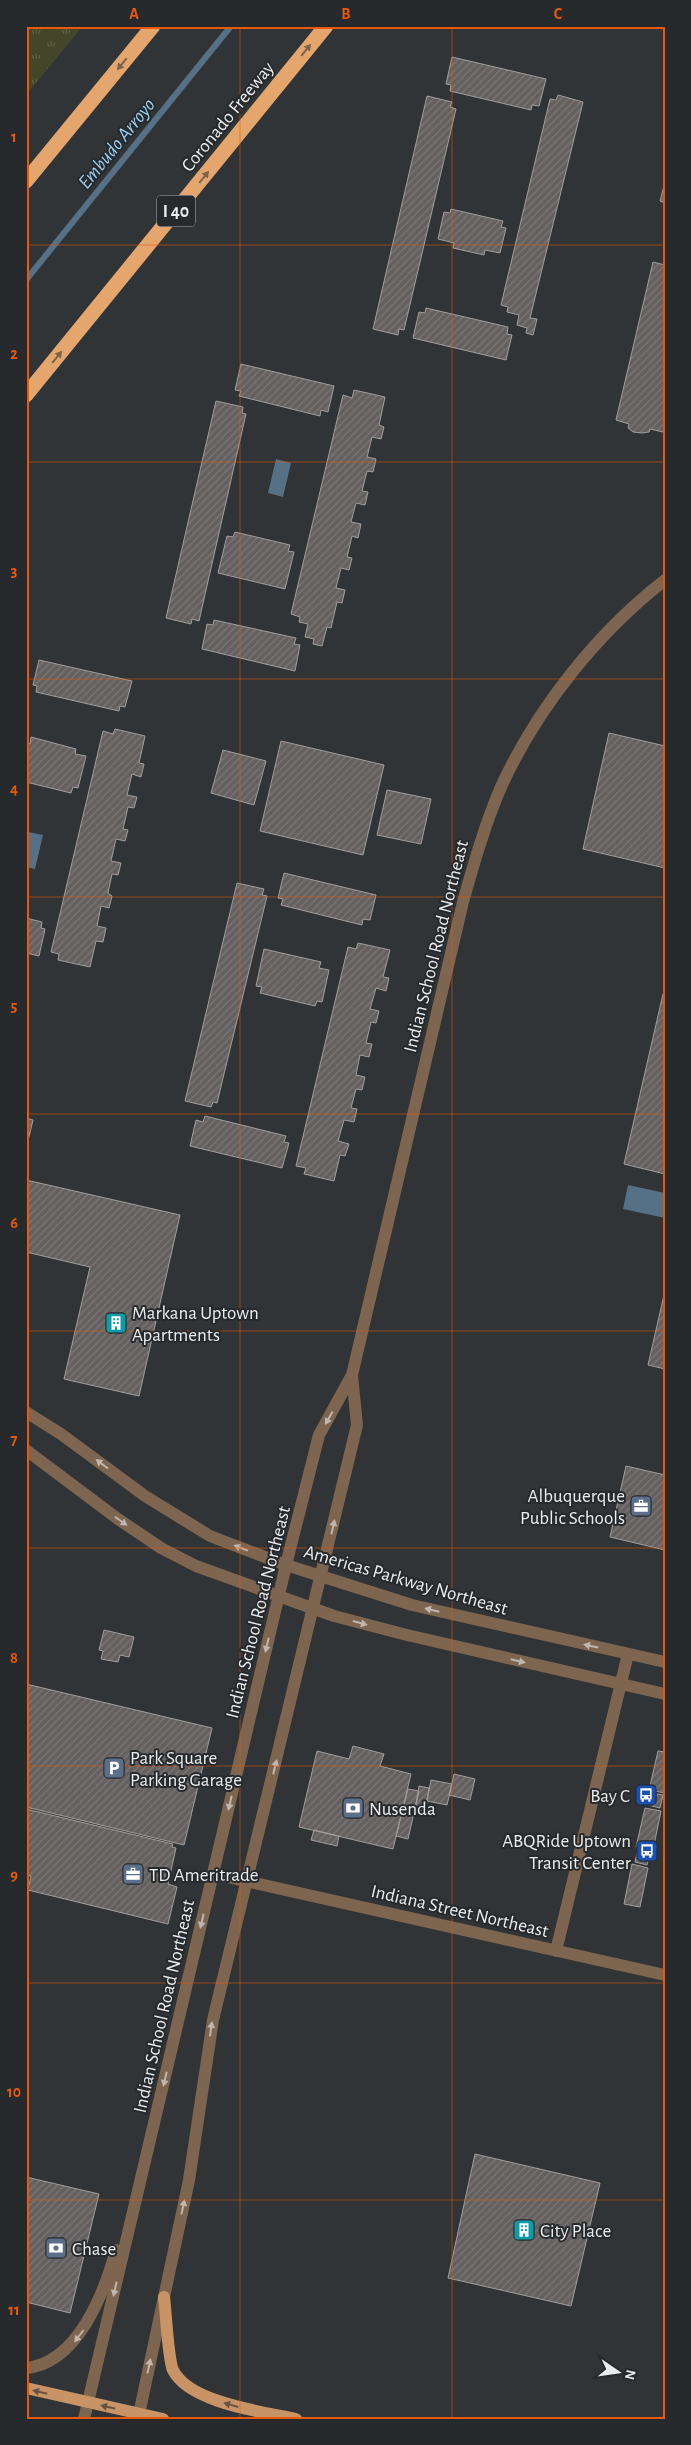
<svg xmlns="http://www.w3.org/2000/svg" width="691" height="2445" viewBox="0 0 691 2445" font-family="'Alegreya Sans',sans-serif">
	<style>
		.grass { fill: url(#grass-tufts) }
		.water { fill: #567185 }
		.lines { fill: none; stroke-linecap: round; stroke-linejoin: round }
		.stream { stroke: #567185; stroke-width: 6 }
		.building { fill: url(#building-hatch); stroke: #a29e9d }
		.minor { stroke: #7e654f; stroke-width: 12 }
		.major { stroke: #c89466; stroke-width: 12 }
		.highway { stroke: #e5a66e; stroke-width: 15 }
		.oneway { fill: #7c624a }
		.oneway2 { fill: #bfb6ae }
		.oneway3 { fill: #675443 }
		.grid { fill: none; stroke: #e8590c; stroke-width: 1; stroke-opacity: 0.55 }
		.labels { text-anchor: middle; stroke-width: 4; stroke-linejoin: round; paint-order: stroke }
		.shield { fill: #272a2c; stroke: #b0b2b4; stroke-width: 1 }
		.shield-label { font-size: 18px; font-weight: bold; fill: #ebecee }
		.street-label { font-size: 19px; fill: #ebecee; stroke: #272a2c }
		.poi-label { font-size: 19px; fill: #ebecee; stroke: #272a2c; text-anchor: start }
		.water-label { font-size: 20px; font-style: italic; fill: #9ccff4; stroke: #272a2c }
		.neatline { fill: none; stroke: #e8590c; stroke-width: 2 }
		.grid-label { font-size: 16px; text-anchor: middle; font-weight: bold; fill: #e8590c }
	</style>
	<defs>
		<pattern id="grass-tufts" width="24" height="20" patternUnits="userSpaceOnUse" patternTransform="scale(1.25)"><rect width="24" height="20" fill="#44462a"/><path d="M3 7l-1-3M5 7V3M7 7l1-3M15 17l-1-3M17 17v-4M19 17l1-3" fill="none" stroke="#5f6149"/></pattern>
		<pattern id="building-hatch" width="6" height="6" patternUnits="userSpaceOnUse" patternTransform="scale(1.25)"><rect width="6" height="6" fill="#63605f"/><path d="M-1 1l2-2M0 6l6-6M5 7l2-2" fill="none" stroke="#7a7776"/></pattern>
	</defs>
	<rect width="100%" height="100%" fill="#313436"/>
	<path class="grass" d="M 26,26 L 83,26 L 26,95 Z"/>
	<path class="water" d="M 276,459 L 291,463 L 283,497 L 268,493 Z
		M 28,832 L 43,835 L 35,869 L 26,867 Z
		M 628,1185 L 665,1193 L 665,1218 L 623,1209 Z"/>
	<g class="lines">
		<path class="stream" d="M 26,280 L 231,26"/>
	</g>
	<path class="building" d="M 452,57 L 546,79 L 539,106 L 532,105 L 531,110 L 450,91 L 451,85 L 446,84 Z
		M 558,95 L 583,102 L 530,318 L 537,319 L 533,335 L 526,333 L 527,328 L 517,325 L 519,315 L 507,312 L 508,307 L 501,305 L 550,99 L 556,100 Z
		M 427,96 L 452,102 L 450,107 L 456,109 L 404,330 L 399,329 L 398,335 L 373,329 Z
		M 665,182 L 665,203 L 660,201 Z
		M 451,209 L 503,221 L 501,227 L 506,228 L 500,253 L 485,250 L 484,255 L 453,248 L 454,243 L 438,239 L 444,212 L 450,213 Z
		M 653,262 L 665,265 L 665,423 L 663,432 L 650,429 L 649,432 L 642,433 L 633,432 L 628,428 L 629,424 L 616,420 Z
		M 426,308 L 508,327 L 507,334 L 512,335 L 506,360 L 413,338 L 419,312 L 425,313 Z
		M 241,364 L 334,386 L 328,412 L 321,410 L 320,416 L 239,396 L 241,391 L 235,390 Z
		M 354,390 L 385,397 L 379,425 L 384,427 L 381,439 L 372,437 L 367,457 L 376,459 L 373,472 L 367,471 L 362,491 L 368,492 L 365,505 L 356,503 L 351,522 L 361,524 L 358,538 L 352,536 L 347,557 L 352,558 L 349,570 L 341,568 L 336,588 L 345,590 L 342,603 L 337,602 L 331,628 L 327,627 L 322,646 L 313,644 L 314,639 L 305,637 L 308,624 L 299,622 L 300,617 L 291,614 L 343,395 L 352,398 Z
		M 216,401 L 243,407 L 242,413 L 246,414 L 199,621 L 192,619 L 191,624 L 166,618 Z
		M 235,532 L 290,545 L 288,551 L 294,552 L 285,589 L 218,573 L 227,536 L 233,537 Z
		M 214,620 L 296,638 L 294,644 L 300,645 L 295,671 L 202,649 L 207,624 L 213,625 Z
		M 39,660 L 132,681 L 125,707 L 120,706 L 119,711 L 36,692 L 37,686 L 33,685 Z
		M 115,729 L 145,736 L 139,763 L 144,764 L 141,777 L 132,774 L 127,795 L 137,797 L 134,808 L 128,807 L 123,829 L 128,830 L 125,841 L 116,839 L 111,861 L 121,863 L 118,875 L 112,874 L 108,893 L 112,896 L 109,908 L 101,906 L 97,926 L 106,928 L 103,942 L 96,941 L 90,967 L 58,960 L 59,954 L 51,952 L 103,731 L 113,734 Z
		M 609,733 L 665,746 L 665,868 L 583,849 Z
		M 31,737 L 76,749 L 75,754 L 86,756 L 78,788 L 73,787 L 71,793 L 26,782 L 26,743 L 30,744 Z
		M 281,741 L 384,765 L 363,855 L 260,831 Z
		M 223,750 L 266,761 L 254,805 L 211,793 Z
		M 387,790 L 431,799 L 421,844 L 377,835 Z
		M 284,873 L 376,895 L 370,920 L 363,919 L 362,925 L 281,905 L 283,899 L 278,898 Z
		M 237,883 L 264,889 L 262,895 L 267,896 L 217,1103 L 213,1102 L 211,1107 L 185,1101 Z
		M 26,918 L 42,922 L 41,928 L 45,929 L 39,956 L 26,953 Z
		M 358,943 L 390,950 L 383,977 L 389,978 L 386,991 L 376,988 L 370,1009 L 379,1011 L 376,1023 L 371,1022 L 366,1043 L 372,1044 L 369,1057 L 360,1055 L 356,1075 L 365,1077 L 362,1090 L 356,1089 L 351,1108 L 357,1109 L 354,1122 L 344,1120 L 338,1141 L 349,1144 L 345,1156 L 340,1155 L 334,1181 L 304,1174 L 306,1168 L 296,1166 L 348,947 L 356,949 Z
		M 264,949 L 321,962 L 319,968 L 329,970 L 322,1002 L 317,1001 L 315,1006 L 260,993 L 262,987 L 256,986 Z
		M 663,994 L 665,994 L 665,1174 L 624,1164 Z
		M 205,1116 L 286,1136 L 284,1142 L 289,1143 L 282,1168 L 190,1146 L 196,1120 L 203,1122 Z
		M 26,1118 L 33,1120 L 26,1149 Z
		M 26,1180 L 180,1215 L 139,1396 L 64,1379 L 90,1267 L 26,1252 Z
		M 664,1295 L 665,1295 L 665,1369 L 648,1365 Z
		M 626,1466 L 665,1475 L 665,1550 L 610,1537 Z
		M 104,1630 L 134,1637 L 129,1657 L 120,1655 L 118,1662 L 101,1659 L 103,1651 L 99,1650 Z
		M 26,1684 L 212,1728 L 184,1845 L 26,1807 Z
		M 353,1746 L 384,1754 L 380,1766 L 411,1774 L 393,1849 L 299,1827 L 317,1751 L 349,1759 Z
		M 658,1751 L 665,1752 L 665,1793 L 649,1790 Z
		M 454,1774 L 475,1779 L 470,1800 L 449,1795 Z
		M 431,1780 L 452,1784 L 447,1805 L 427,1801 Z
		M 419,1786 L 429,1788 L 425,1811 L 415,1809 Z
		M 408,1789 L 419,1791 L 408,1839 L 396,1836 Z
		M 651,1793 L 663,1795 L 660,1808 L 648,1805 Z
		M 645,1808 L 661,1811 L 653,1850 L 636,1847 Z
		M 26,1809 L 173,1844 L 172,1847 L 176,1848 L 168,1884 L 177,1887 L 168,1924 L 28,1890 L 31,1876 L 26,1875 Z
		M 314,1830 L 339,1836 L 337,1846 L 311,1840 Z
		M 638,1849 L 650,1853 L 647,1865 L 635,1862 Z
		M 632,1864 L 648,1868 L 640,1907 L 624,1904 Z
		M 475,2154 L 600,2183 L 571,2306 L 448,2278 Z
		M 26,2177 L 99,2194 L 70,2313 L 26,2302 Z"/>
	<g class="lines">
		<path class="minor" d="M 26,1412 L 61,1434 L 145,1496 L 210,1536 L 286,1565 L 412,1605 L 665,1662
			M 26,1450 L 118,1519 L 161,1548 L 196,1566 L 334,1616 L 407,1635 L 665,1694
			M 214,1874 L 665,1975
			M 556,1951 L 628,1654
			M 26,2368 C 78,2363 104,2293 116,2250
			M 84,2419 L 286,1565 L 319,1435 L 352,1375 L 463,902 C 474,863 485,824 501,787 C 537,708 597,633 665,580
			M 138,2419 L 189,2180 L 213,2020 L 357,1425 L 352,1375"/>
		<path class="major" d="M 164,2297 C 166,2312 168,2359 173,2370 C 189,2403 264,2412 296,2419
			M 26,2388 L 163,2419"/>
		<path class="highway" d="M 26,181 L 153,26
			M 26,395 L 326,26"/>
	</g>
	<defs><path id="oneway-solid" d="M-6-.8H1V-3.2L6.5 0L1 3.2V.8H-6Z" transform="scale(1.25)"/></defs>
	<g class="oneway">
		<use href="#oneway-solid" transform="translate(306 50) rotate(-51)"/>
		<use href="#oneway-solid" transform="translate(122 64) rotate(129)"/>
		<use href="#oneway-solid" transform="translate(204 177) rotate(-51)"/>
		<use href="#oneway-solid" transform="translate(57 357) rotate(-51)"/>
	</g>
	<g class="oneway2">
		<use href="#oneway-solid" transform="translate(329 1418) rotate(119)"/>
		<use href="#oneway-solid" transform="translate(102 1464) rotate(-143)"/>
		<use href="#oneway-solid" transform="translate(121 1521) rotate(35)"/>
		<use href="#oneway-solid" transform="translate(333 1527) rotate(-77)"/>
		<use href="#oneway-solid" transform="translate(241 1548) rotate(-159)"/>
		<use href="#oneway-solid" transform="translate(432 1610) rotate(-166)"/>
		<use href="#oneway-solid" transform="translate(360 1623) rotate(15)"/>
		<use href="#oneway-solid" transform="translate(267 1645) rotate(103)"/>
		<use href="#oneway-solid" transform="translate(591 1646) rotate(-168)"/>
		<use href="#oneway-solid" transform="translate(518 1661) rotate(13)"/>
		<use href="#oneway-solid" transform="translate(275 1767) rotate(-76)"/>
		<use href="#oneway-solid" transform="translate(230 1803) rotate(103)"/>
		<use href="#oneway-solid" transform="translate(202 1921) rotate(103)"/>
		<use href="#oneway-solid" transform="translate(211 2029) rotate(-82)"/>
		<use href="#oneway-solid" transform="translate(165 2079) rotate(103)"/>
		<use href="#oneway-solid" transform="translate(183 2207) rotate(-78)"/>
		<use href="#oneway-solid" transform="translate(115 2289) rotate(103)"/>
		<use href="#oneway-solid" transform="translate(79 2336) rotate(127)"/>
		<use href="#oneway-solid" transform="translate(149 2366) rotate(-78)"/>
	</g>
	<g class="oneway3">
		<use href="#oneway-solid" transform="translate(40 2392) rotate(-167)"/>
		<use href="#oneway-solid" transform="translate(231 2405) rotate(-164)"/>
		<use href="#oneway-solid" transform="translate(108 2407) rotate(-168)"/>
	</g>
	<path class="grid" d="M 240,26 L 240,2419M 452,26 L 452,2419M 26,245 L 665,245M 26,462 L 665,462M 26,679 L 665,679M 26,897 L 665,897M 26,1114 L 665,1114M 26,1331 L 665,1331M 26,1548 L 665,1548M 26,1766 L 665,1766M 26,1983 L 665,1983M 26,2200 L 665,2200"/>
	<defs>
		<g id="building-square" transform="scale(1.125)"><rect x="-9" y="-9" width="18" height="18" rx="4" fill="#0f9aa8" stroke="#272a2c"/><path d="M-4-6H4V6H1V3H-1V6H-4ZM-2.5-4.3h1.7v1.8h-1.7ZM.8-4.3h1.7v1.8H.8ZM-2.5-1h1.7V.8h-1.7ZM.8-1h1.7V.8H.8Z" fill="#fff"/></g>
		<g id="office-square" transform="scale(1.125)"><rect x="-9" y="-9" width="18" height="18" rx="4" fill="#5c6f8a" stroke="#272a2c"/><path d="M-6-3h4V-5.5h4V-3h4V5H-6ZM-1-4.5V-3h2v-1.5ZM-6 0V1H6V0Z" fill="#fff"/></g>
		<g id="parking-square" transform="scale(1.125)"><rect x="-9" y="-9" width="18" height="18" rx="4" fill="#5c6f8a" stroke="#272a2c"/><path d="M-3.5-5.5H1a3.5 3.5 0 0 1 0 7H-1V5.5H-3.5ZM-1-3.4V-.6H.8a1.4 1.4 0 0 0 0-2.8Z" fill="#fff"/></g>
		<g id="bus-square" transform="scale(1.125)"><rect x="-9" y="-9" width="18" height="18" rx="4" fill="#1a4fb4" stroke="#272a2c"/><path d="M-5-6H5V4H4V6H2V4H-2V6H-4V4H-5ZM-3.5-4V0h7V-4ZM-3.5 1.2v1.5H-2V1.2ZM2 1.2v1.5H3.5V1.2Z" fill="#fff"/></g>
		<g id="bank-square" transform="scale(1.125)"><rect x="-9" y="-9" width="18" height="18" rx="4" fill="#5c6f8a" stroke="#272a2c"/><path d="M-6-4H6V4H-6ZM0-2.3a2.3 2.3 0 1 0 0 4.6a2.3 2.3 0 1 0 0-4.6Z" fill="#fff"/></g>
	</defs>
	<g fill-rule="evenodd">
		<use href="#building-square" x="116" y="1323"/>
		<use href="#office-square" x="641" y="1506"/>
		<use href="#parking-square" x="114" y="1768"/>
		<use href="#bus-square" x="646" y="1795"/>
		<use href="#bank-square" x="353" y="1808"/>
		<use href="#bus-square" x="647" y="1851"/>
		<use href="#office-square" x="133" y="1874"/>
		<use href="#building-square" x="524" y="2230"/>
		<use href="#bank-square" x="56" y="2248"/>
	</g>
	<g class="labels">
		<rect class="shield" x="157" y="195.5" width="38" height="31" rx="4"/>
		<g class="shield-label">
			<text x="176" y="217">I 40</text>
		</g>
		<g class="street-label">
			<text transform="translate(227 116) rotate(-51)" y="7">Coronado Freeway</text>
			<text transform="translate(435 946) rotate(-76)" y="7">Indian School Road Northeast</text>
			<text transform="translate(406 1579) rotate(16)" y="7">Americas Parkway Northeast</text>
			<text transform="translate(257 1612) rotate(-76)" y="7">Indian School Road Northeast</text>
			<text transform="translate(460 1910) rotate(13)" y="7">Indiana Street Northeast</text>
			<text transform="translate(163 2006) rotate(-77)" y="7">Indian School Road Northeast</text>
		</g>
		<g class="poi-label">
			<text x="132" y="1319">Markana Uptown<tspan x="132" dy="22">Apartments</tspan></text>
			<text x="625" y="1502" text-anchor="end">Albuquerque<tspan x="625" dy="22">Public Schools</tspan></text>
			<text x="130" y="1764">Park Square<tspan x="130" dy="22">Parking Garage</tspan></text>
			<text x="630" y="1802" text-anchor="end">Bay C</text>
			<text x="369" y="1815">Nusenda</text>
			<text x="631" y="1847" text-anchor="end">ABQRide Uptown<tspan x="631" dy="22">Transit Center</tspan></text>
			<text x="149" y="1881">TD Ameritrade</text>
			<text x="540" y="2237">City Place</text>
			<text x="72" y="2255">Chase</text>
		</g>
		<g class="water-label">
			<text transform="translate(116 143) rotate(-51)" y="7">Embudo Arroyo</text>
		</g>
	</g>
	<rect width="691" height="2445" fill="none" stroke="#272a2c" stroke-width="55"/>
	<g transform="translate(618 2372) rotate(103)" stroke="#272a2c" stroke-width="4" paint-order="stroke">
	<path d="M0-4L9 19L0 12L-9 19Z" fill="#ebecee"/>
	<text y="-8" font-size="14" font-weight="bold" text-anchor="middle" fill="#ebecee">N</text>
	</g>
	<rect x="28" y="28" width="636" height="2390" class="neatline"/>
	<g class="grid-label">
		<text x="134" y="19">A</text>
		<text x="346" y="19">B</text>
		<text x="558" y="19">C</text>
		<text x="14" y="142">1</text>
		<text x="14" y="359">2</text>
		<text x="14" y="576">3</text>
		<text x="14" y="794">4</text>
		<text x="14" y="1011">5</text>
		<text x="14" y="1228">6</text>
		<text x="14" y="1445">7</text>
		<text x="14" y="1663">8</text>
		<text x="14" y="1880">9</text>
		<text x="14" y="2097">10</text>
		<text x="14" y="2315">11</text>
	</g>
</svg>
